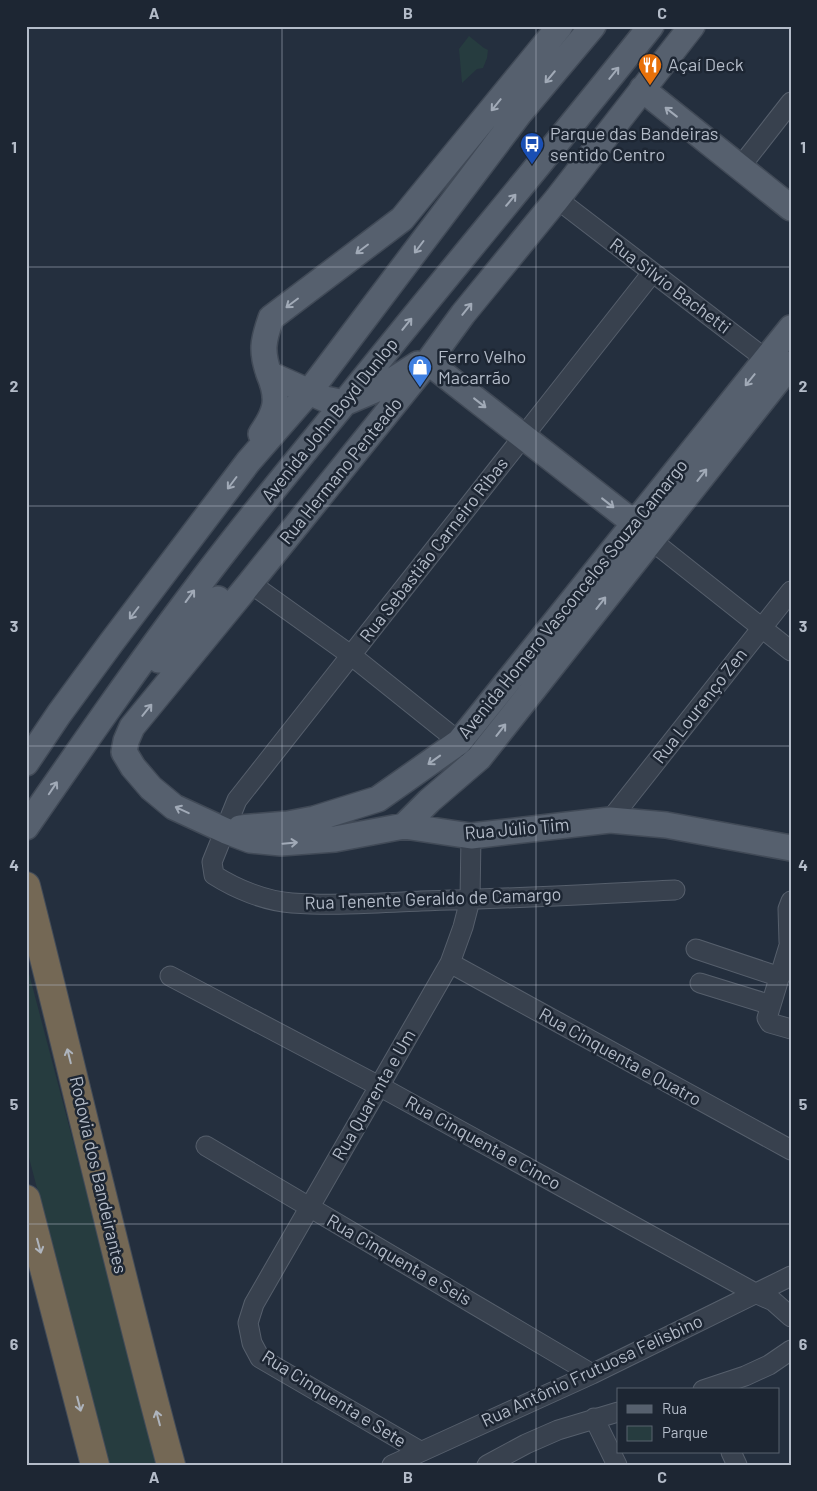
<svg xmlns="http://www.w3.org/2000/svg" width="817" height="1491" viewBox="0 0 817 1491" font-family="Barlow,sans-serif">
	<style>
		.green { fill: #263c3f }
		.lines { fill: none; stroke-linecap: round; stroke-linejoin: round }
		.minor-casing { stroke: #565f6c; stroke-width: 21 }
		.major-casing { stroke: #414a57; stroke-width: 28 }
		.highway-casing { stroke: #434c59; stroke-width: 30 }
		.minor { stroke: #38414e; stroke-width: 19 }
		.major { stroke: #56606e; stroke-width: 25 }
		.highway { stroke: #746855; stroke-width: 28 }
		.oneway { stroke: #a1aab7 }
		.oneway2 { stroke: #aeb4bd }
		.grid { fill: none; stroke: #b4bcc9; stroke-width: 1; stroke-opacity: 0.55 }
		.labels { text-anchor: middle; stroke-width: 5; stroke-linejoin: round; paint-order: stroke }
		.poi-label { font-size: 18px; fill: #b4bcc9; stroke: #1d2633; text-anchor: start }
		.street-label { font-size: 18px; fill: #b4bcc9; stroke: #1d2633 }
		.neatline { fill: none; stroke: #b4bcc9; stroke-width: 2 }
		.grid-label { font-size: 16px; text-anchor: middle; font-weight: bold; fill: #b4bcc9 }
	</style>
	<rect width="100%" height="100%" fill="#242f3e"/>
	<path class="green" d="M 469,36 L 484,48 L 488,50 L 487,58 L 483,68 L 477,69 L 462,83 L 459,49 Z
		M 26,962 L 158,1465 L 109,1465 L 26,1146 Z"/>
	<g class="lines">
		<g class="minor-casing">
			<path id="minor" d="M 741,166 L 791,102
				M 557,199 L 776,367
				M 652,273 L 237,800 L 212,862 L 214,875 C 236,889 265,901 292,903 C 334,906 378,903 421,901 C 505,899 590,894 675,890
				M 651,540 L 791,651
				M 250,583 L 352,656 L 468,749
				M 610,820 L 791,591
				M 791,939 L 767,1018 L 770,1023 L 791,1029
				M 789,942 L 788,909 L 791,901
				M 696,949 L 780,977
				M 450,963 L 791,1150
				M 170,976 L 379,1086 L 755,1293 L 773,1301 L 791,1317
				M 700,983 L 771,1005
				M 206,1146 L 592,1374
				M 703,1390 L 745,1376 L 769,1365 L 791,1350
				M 594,1418 L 617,1465
				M 420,1451 L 260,1358 L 252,1343 L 248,1323 L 254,1304 L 450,963 L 463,927 L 470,900 L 471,836
				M 731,1452 L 737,1465
				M 392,1465 L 592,1374 L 791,1276
				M 487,1465 L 526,1444 L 558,1430 L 618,1412"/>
		</g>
		<g class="major-casing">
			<path id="major" d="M 692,26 L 557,199 L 463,314 L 428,362 L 250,583 L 132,727 L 126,741 L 124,752 L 133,767 L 151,788 L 174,807 L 226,831 L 250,840 L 281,843 L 335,839 L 404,826 L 471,836 L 610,820 L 666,825 L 791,848
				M 642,89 L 791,208
				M 428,362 L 634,523 L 645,534
				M 418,364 L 384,386 L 344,403 L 325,399 L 269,374 C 261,351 263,341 271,318 L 402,219 L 560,26
				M 261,434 C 276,412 280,400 269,374
				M 159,660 L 218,599
				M 26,763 L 59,714 L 111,643 L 248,462 L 309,392 L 519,114 L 593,26
				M 404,826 L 429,801 L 479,758 L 791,364
				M 26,827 C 82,746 138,665 198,586 C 245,523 295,463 345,402 C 446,276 550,153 651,26
				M 240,828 L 288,824 L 314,819 L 378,799 L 459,742 L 791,328"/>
		</g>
		<g class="highway-casing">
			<path id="highway" d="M 26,886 C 75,1079 119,1273 171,1465
				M 26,1199 L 95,1465"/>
		</g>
		<use href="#minor" class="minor"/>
		<use href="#major" class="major"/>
		<use href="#highway" class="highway"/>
	</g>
	<defs><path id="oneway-shaft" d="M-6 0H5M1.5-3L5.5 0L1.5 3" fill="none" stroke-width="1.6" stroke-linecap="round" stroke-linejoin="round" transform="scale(1.25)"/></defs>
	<g class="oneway">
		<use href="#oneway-shaft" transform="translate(614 73) rotate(-51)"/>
		<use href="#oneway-shaft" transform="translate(550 77) rotate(130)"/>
		<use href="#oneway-shaft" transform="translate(496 105) rotate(129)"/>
		<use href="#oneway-shaft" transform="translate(671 112) rotate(-142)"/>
		<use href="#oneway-shaft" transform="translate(511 200) rotate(-50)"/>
		<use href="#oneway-shaft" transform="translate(419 247) rotate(127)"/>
		<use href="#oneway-shaft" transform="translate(362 249) rotate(143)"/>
		<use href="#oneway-shaft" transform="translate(292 303) rotate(143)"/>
		<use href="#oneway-shaft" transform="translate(467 309) rotate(-51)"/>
		<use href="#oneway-shaft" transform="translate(407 324) rotate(-51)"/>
		<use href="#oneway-shaft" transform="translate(750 380) rotate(129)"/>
		<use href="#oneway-shaft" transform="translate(480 403) rotate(38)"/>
		<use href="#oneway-shaft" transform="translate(702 475) rotate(-52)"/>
		<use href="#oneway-shaft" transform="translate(232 483) rotate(127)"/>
		<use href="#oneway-shaft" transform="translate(608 503) rotate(38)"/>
		<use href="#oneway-shaft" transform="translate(190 596) rotate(-54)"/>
		<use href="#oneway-shaft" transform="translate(601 603) rotate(-52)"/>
		<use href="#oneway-shaft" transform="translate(134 613) rotate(127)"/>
		<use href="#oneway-shaft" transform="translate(147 710) rotate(-51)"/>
		<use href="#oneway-shaft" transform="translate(501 730) rotate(-52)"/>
		<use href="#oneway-shaft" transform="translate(434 760) rotate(144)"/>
		<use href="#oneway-shaft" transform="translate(53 788) rotate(-56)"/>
		<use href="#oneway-shaft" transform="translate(182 810) rotate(-155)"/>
		<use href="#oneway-shaft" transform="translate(290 843) rotate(-5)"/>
	</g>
	<g class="oneway2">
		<use href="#oneway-shaft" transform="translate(69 1056) rotate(-104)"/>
		<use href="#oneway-shaft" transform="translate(39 1246) rotate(75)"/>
		<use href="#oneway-shaft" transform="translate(79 1404) rotate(76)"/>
		<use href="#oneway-shaft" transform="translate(158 1418) rotate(-105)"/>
	</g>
	<path class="grid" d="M 282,26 L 282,1465M 536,26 L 536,1465M 26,267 L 791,267M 26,506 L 791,506M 26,746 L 791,746M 26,985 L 791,985M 26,1224 L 791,1224"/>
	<defs>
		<g id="restaurant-pin" transform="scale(1.25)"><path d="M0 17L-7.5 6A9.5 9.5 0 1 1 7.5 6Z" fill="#e8710a" stroke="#1d2633"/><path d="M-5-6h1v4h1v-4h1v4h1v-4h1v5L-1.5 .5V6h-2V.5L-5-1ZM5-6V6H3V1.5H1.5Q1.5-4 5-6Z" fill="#fff"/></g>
		<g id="bus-pin" transform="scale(1.25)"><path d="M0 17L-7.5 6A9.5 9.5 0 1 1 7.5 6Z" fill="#1a4fb4" stroke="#1d2633"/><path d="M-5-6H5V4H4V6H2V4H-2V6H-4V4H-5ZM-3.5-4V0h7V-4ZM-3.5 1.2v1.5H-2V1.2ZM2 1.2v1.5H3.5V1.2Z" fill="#fff"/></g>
		<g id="shop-pin" transform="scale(1.25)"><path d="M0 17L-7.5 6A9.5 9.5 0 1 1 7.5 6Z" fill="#3f7fe0" stroke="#1d2633"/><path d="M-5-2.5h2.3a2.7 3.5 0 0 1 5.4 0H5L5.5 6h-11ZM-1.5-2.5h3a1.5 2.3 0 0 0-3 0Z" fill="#fff"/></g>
	</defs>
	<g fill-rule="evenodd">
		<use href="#restaurant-pin" x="650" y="65"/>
		<use href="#bus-pin" x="532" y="144"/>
		<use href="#shop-pin" x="420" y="367"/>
	</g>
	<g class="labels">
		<g class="poi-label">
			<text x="668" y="71">Açaí Deck</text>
			<text x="550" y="140">Parque das Bandeiras<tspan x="550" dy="21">sentido Centro</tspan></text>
			<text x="438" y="363">Ferro Velho<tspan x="438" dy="21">Macarrão</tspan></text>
		</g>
		<g class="street-label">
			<text transform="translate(670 286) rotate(37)" y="6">Rua Silvio Bachetti</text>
			<text transform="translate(330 420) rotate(-51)" y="6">Avenida John Boyd Dunlop</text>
			<text transform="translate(341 471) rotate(-51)" y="6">Rua Hermano Penteado</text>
			<text transform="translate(434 550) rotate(-52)" y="6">Rua Sebastião Carneiro Ribas</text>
			<text transform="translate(573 599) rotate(-51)" y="6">Avenida Homero Vasconcelos Souza Camargo</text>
			<text transform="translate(700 706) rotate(-52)" y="6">Rua Lourenço Zen</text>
			<text transform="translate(517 829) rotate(-5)" y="6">Rua Júlio Tim</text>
			<text transform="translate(433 899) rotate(-2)" y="6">Rua Tenente Geraldo de Camargo</text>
			<text transform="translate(620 1057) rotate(29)" y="6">Rua Cinquenta e Quatro</text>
			<text transform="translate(374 1095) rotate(-60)" y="6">Rua Quarenta e Um</text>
			<text transform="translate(483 1143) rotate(29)" y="6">Rua Cinquenta e Cinco</text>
			<text transform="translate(98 1175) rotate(77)" y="6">Rodovia dos Bandeirantes</text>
			<text transform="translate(399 1260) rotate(30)" y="6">Rua Cinquenta e Seis</text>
			<text transform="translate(592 1371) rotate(-25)" y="6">Rua Antônio Frutuosa Felisbino</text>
			<text transform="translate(334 1399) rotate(32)" y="6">Rua Cinquenta e Sete</text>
		</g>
	</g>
	<rect width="817" height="1491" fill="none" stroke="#1d2633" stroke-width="55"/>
	<rect x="617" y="1388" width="162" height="65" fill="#1d2633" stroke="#59626f"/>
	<rect x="627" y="1405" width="25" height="8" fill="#56606e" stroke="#59626f"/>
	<text x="662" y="1414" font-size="15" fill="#b4bcc9">Rua</text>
	<rect x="627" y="1426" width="25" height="15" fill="#263c3f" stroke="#59626f"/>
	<text x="662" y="1438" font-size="15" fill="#b4bcc9">Parque</text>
	<rect x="28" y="28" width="762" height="1436" class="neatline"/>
	<g class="grid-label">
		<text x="154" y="19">A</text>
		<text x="408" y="19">B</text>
		<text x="662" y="19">C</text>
		<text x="14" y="153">1</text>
		<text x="803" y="153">1</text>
		<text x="14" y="392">2</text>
		<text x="803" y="392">2</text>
		<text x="14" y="632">3</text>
		<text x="803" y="632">3</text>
		<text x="14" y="871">4</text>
		<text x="803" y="871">4</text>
		<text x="14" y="1110">5</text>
		<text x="803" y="1110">5</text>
		<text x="14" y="1350">6</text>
		<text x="803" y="1350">6</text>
		<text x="154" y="1483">A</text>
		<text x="408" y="1483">B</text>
		<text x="662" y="1483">C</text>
	</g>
</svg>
